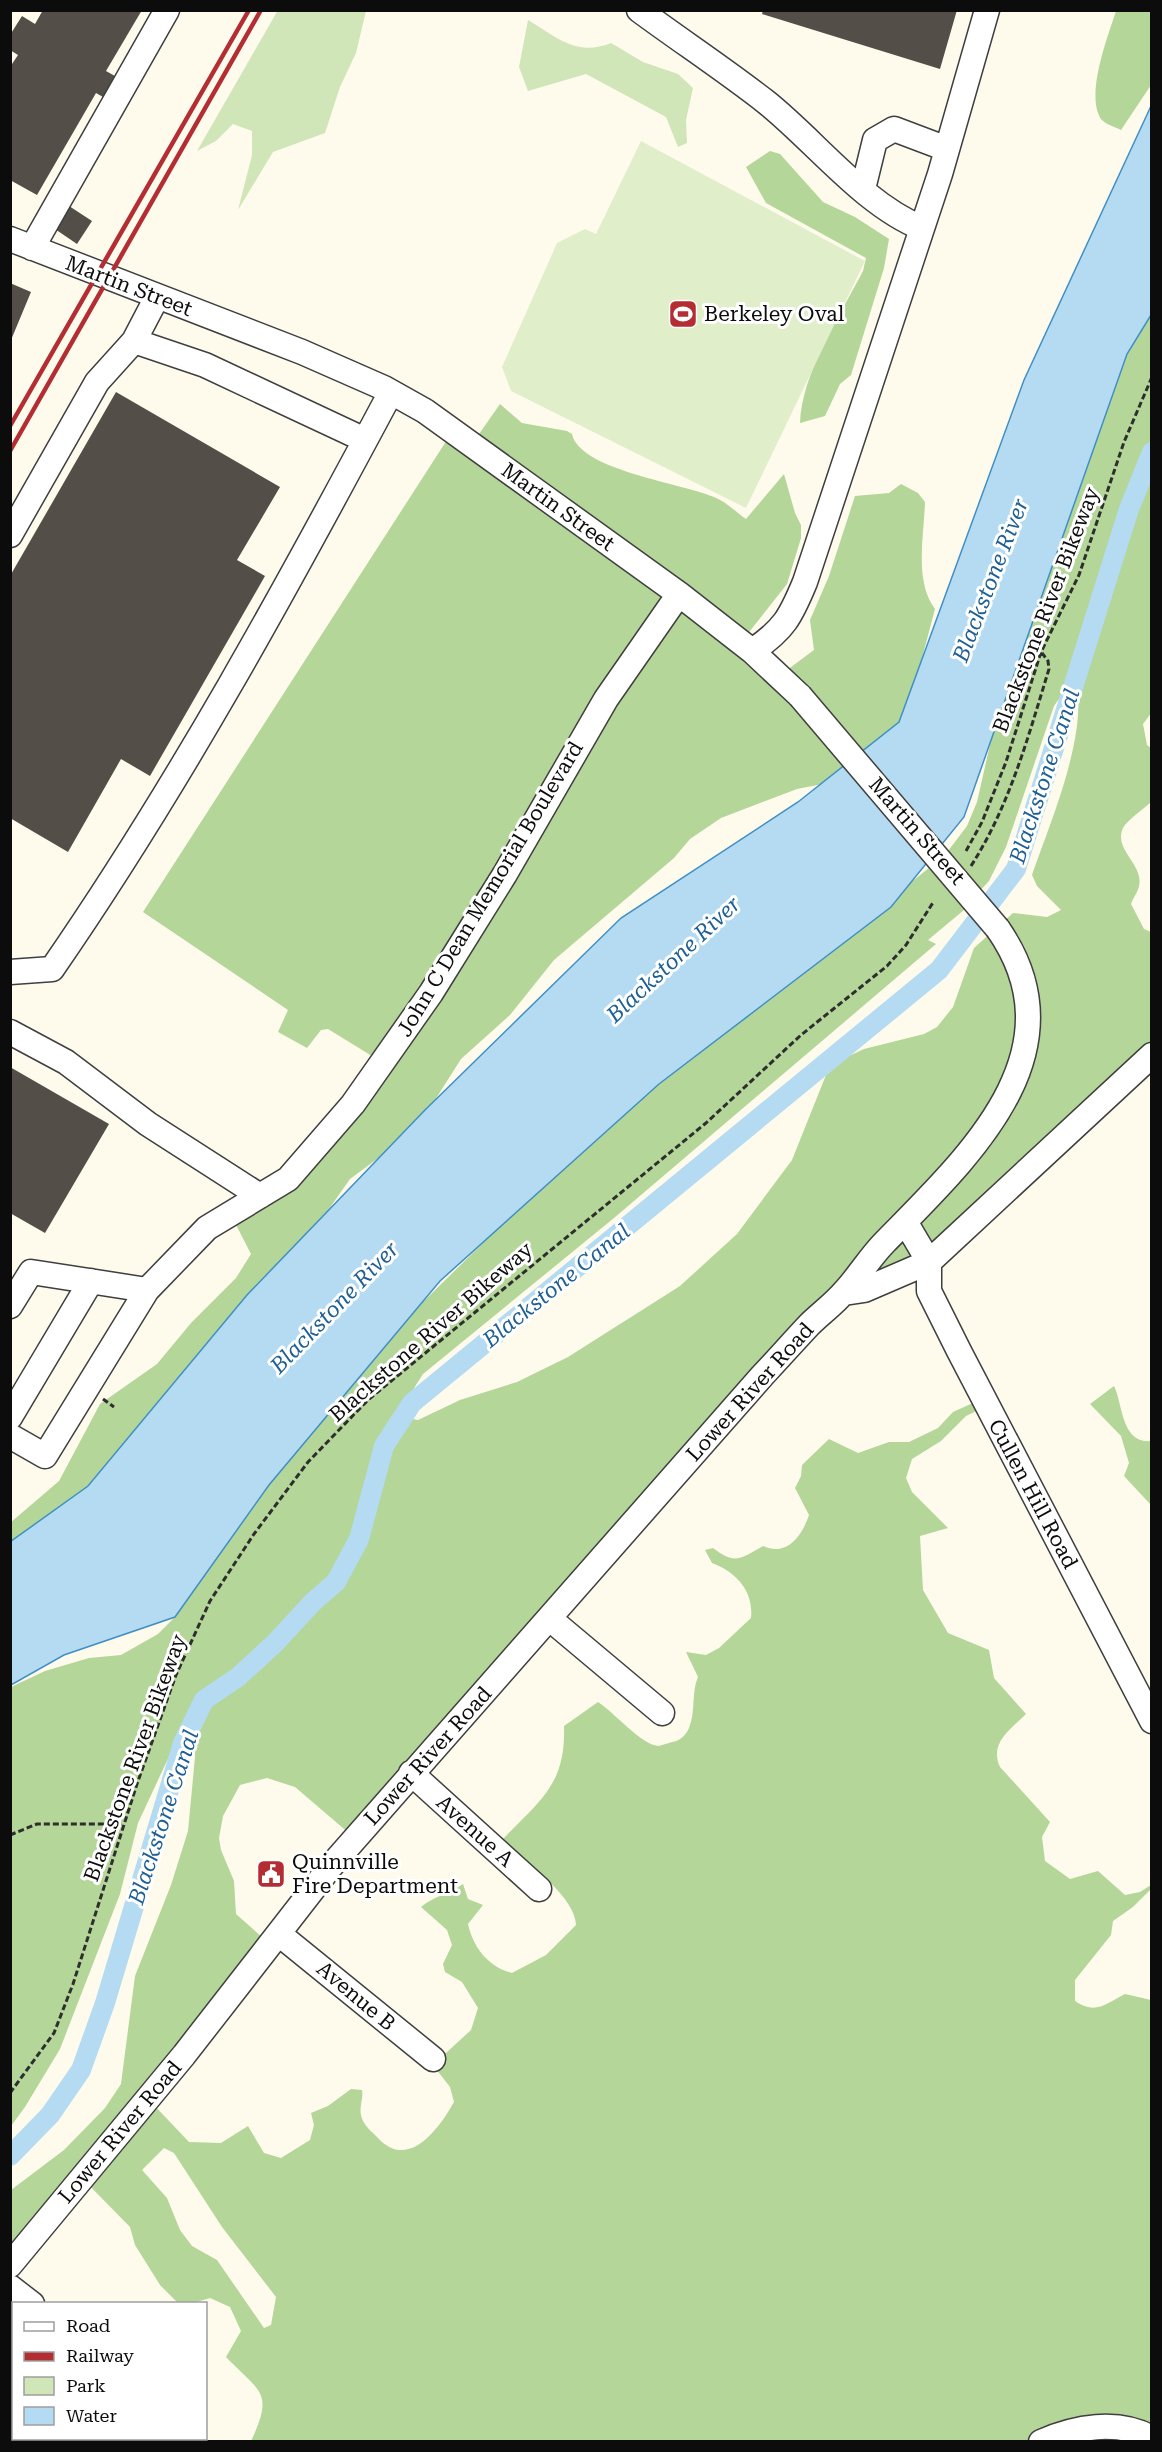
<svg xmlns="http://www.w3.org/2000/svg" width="1162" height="2452" viewBox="0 0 1162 2452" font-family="'Roboto Serif',serif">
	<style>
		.green { fill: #d0e6b9 }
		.forest { fill: #b4d699; fill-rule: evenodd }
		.pitch { fill: #e1eeca }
		.water { fill: #b4dbf2; stroke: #408fc5; stroke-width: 1.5 }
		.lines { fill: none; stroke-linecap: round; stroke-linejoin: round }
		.canal { stroke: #b4dbf2; stroke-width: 20 }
		.building { fill: #544e49 }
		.minor-casing { stroke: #3f3f3f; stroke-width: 27 }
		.path { stroke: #2e2e2e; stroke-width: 3; stroke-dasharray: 6 3; stroke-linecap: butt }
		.minor { stroke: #fff; stroke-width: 24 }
		.rail { stroke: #b32d33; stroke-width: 4.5 }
		.minor-bridge-casing { stroke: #3f3f3f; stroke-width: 27; stroke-linecap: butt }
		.minor-bridge { stroke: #fff; stroke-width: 24 }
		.labels { text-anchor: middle; stroke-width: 6; stroke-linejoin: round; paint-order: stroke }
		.street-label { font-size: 21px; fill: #0c0c0c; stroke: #fff }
		.poi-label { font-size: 21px; fill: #0c0c0c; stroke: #fff; text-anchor: start }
		.water-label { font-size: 22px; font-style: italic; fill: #1e6096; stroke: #fff }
	</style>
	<rect width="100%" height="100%" fill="#fefbed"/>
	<path class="green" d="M 278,10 L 366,11 L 356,53 L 340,87 L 325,133 L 273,152 L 238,210 L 252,155 L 252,131 L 233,124 L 216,141 L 197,151 Z
		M 528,20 C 557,37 576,57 611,43 L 643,62 L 678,74 L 693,88 L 686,120 L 687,143 L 678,147 L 666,117 L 586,74 L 528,91 L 519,67 Z"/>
	<path class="forest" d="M 1116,11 L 1152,11 L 1151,85 L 1121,130 C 1115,127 1105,124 1101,119 C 1085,95 1108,36 1116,11 Z
		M 770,151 L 780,154 L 823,202 L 855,217 L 889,239 L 884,268 L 851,375 L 840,384 L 825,416 L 800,423 C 802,372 840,316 863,271 L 866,258 L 766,203 L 746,167 Z
		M 1151,312 L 1152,712 L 1143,724 L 1147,745 L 1151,748 L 1151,802 C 1144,809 1128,819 1123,828 C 1113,850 1144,864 1139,886 C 1138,892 1133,898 1131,904 L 1144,929 L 1151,932 L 1151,1048 L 921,1258 L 854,1289 L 357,1840 L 295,1787 L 267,1778 L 240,1785 L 223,1816 L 219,1838 L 221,1850 L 234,1881 L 236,1914 L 271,1945 L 150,2101 L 189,2142 L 221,2143 L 248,2126 L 264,2153 L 281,2158 L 310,2140 L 314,2125 L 311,2113 L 328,2106 L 351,2089 L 362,2090 C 364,2100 357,2108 363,2121 C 366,2127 373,2133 378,2138 C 408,2171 439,2129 454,2102 L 450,2087 L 429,2060 L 432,2052 L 446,2053 L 471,2030 L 478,2008 L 462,1982 L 445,1972 L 443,1964 L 452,1945 L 447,1930 L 421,1907 C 434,1896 449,1894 463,1884 L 468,1899 L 483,1905 L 468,1924 C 473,1947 488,1967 512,1973 L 546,1955 L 576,1925 C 575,1896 526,1862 504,1844 L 503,1839 C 540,1800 566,1785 564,1726 L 598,1702 C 614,1712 642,1746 659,1746 C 663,1745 668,1743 672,1742 C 680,1741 686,1735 689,1728 C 696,1711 691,1693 698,1677 L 686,1652 L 706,1655 L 719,1648 L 751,1618 C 754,1591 736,1572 712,1563 L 705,1550 L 713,1548 C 735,1565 740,1559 763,1546 C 787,1557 802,1536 809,1515 L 795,1488 L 801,1476 L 802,1465 L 829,1439 L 858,1453 L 889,1442 L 909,1442 L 938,1428 L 953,1412 L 986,1397 L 989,1405 L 966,1416 L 941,1441 L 912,1459 L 906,1478 L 912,1492 L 948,1528 L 920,1536 L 923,1590 L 948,1633 L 989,1650 L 994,1678 L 1026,1714 C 1010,1730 989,1743 1000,1767 L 1050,1822 L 1042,1837 L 1045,1861 L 1070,1879 L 1098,1871 L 1125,1895 L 1140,1892 L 1151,1885 L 1151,1889 L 1133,1907 L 1113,1921 L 1111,1935 L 1075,1980 L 1075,2001 C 1096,2015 1105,2004 1125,1994 L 1151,2000 L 1151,2441 L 251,2441 C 274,2392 261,2393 226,2357 L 241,2331 L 230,2307 L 210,2298 L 193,2303 L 178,2303 L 160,2285 L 135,2245 L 130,2227 L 82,2178 L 11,2263 L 11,2190 L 64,2150 L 105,2108 L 121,2084 L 135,1976 L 171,1885 L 188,1831 L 195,1757 L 185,1736 L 173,1748 L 138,1823 L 120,1894 L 60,2049 L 25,2107 L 11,2126 L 11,1687 L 45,1671 L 89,1658 L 121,1655 L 158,1634 L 177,1615 L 209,1552 L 364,1355 L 427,1298 L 672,1057 L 899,892 L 945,855 L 967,826 L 977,802 L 997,714 L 1085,475 L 1100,400 L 1113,365 ZM 1076,685 C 1088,735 1049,826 1032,875 L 1037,886 L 1061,910 L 1047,917 L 1013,913 L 974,948 L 953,1007 L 937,1027 L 924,1034 L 864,1049 L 830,1065 L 792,1160 L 737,1234 L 680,1286 L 568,1357 L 517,1382 L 460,1400 L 418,1420 L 408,1418 L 404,1404 L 423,1374 L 614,1218 L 936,944 L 928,940 L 964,910 L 974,893 L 977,894 L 989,881 L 1006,847 L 1054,706 L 1066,689 ZM 164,2148 L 174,2153 L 222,2227 L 276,2297 L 271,2325 L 264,2328 L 217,2260 L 192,2246 L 180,2230 L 167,2198 L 142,2170 Z
		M 500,404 L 522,423 L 567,431 L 572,434 C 580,471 684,483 716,498 C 726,502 736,512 746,519 L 784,474 L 795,513 L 801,525 L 801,538 L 787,584 L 746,636 L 783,673 L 814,650 L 810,620 L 829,576 L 855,496 L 889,493 L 901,484 L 918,493 L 925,502 C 924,536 914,581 935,609 L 908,711 L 865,764 L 838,781 L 797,789 L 721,818 L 690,839 L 674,858 L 554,960 L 510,1015 L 461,1059 L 416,1130 L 350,1179 L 298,1253 L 164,1428 L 11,1565 L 10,1523 L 59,1481 L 100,1404 L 157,1364 L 191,1323 L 236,1278 L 251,1254 L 232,1217 L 260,1202 L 380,1061 L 328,1029 L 321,1030 L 307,1048 L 278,1032 L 288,1010 L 143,912 L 454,429 L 477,437 Z
		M 1114,1386 C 1123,1404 1121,1444 1151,1441 L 1151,1505 L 1124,1476 L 1129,1463 L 1121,1436 L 1090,1404 Z"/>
	<path class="pitch" d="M 641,141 L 865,261 L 746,508 L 511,391 L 502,367 L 557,243 L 585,229 L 596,234 Z"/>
	<path class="water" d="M 1151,106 L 1151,315 L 1127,354 L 964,817 L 891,907 L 659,1084 L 440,1281 L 269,1485 L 175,1617 L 64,1655 L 11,1685 L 10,1542 L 88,1486 L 247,1295 L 425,1110 L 621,918 L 798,802 L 899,722 L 1024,380 Z"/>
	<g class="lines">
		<path class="canal" d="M 10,2156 L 50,2115 L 81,2070 L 105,2003 L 183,1743 L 204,1700 L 238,1677 L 275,1643 L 313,1602 L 336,1582 L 359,1539 L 384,1446 L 412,1403 L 939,970 L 1016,869 L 1129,509 L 1152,452"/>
	</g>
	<path class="building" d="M 43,10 L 142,10 L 106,71 L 122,80 L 110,101 L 96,93 L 37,195 L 10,180 L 10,67 L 18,55 L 10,50 L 10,35 L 22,16 L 35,24 Z
		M 763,10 L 957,10 L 940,69 L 762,14 Z
		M 66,204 L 92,221 L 77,244 L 52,227 Z
		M 10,283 L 31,292 L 11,340 L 10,340 Z
		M 116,392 L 280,487 L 237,560 L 265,576 L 150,776 L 121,759 L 68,852 L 10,818 L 10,576 Z
		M 10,1067 L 109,1124 L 45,1233 L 10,1213 Z"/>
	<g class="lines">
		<g class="minor-casing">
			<path id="minor" d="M 639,10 C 681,41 725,70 766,102 C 815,141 864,205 922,228
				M 863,189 L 875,140 L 894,129 L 947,149
				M 10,239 L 302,352 L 384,388 L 425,411 L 679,594 L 752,651 L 800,696
				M 32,248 L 167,10
				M 157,297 L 134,341 L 205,365 L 365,440
				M 10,535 L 97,382 L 134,341
				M 752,651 C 784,630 791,616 805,582 L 940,174 L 987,10
				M 10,972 L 52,969 C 179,785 286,589 391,392
				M 10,1032 L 66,1062 L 148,1124 L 260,1196
				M 906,1223 L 929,1262 L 929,1291 L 959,1351 L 1152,1721
				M 844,1293 L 864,1290 L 929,1262 L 1152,1055
				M 10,1306 L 31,1272 L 147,1290
				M 10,1417 L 91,1281
				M 10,1436 L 45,1456 L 147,1290 L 207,1228 L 288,1179 L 353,1104 L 431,993 L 505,874 L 606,699 L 679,594
				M 550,1619 L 662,1713
				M 411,1773 L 539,1889
				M 279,1934 L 433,2059
				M 10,2265 L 184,2055 L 331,1866 L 762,1376 C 778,1359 793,1342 809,1325 C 820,1314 834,1304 845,1291 C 859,1276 870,1257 885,1242 C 966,1159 1084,1053 998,929
				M 10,2287 L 32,2304
				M 187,2438 L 191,2442
				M 1041,2442 C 1075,2427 1117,2419 1152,2438"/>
		</g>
		<path class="path" d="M 966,851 L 982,822 L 1006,762 L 1041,652 L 1079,575 L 1124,442 L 1152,377
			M 971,866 C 1010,805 1028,737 1049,669 L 1048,661 L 1042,653
			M 103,1399 L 114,1407
			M 10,1835 L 37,1824 L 124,1824
			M 10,2093 L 54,2033 L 73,1984 L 137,1784 L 176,1675 L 210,1601 L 254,1534 L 308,1462 L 368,1400 L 706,1123 L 801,1035 L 887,966 L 906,945 L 934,901"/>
		<use href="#minor" class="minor"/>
		<path class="rail" d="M 10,426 L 249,10
			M 10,451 L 261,10"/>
		<g class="minor-bridge-casing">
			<path id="minor-bridge" d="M 800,696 L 998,929"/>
		</g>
		<use href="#minor-bridge" class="minor-bridge"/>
	</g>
	<defs>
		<g id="stadium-square" transform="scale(1.5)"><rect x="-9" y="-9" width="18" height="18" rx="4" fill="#b32d33" stroke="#fff"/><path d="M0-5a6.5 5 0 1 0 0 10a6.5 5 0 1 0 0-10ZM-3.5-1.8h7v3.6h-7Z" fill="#fff"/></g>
		<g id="civic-square" transform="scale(1.5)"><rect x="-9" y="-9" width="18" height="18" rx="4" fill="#b32d33" stroke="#fff"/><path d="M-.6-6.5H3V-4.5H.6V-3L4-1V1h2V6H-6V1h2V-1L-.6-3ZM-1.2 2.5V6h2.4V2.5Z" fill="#fff"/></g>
	</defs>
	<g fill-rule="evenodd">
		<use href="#stadium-square" x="683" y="314"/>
		<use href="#civic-square" x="271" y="1874"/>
	</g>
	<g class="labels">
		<g class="street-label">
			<text transform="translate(129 286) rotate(21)" y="7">Martin Street</text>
			<text transform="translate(558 507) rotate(36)" y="7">Martin Street</text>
			<text transform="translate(1046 610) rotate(-69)" y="7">Blackstone River Bikeway</text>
			<text transform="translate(917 831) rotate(49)" y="7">Martin Street</text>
			<text transform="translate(490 889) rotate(-59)" y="7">John C Dean Memorial Boulevard</text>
			<text transform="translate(431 1332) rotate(-41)" y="7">Blackstone River Bikeway</text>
			<text transform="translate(750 1392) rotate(-48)" y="7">Lower River Road</text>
			<text transform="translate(1033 1494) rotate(62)" y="7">Cullen Hill Road</text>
			<text transform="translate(428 1756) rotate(-48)" y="7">Lower River Road</text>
			<text transform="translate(135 1758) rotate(-70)" y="7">Blackstone River Bikeway</text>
			<text transform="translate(475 1831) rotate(42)" y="7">Avenue A</text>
			<text transform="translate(356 1996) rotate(40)" y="7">Avenue B</text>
			<text transform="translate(120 2132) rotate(-50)" y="7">Lower River Road</text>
		</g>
		<g class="poi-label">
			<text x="704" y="321">Berkeley Oval</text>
			<text x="292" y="1869">Quinnville<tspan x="292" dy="24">Fire Department</tspan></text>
		</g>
		<g class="water-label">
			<text transform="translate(990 580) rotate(-69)" y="8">Blackstone River</text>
			<text transform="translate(1044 776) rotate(-72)" y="8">Blackstone Canal</text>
			<text transform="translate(673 959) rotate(-43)" y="8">Blackstone River</text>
			<text transform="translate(556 1285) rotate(-39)" y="8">Blackstone Canal</text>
			<text transform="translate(334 1307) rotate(-46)" y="8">Blackstone River</text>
			<text transform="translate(163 1817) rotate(-72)" y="8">Blackstone Canal</text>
		</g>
	</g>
	<rect width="1162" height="2452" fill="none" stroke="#0c0c0c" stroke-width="24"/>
	<rect x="12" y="2302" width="195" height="138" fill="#ffffff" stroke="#9e9e9e" stroke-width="1.5"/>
	<rect x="24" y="2322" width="30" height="9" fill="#ffffff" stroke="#9e9e9e" stroke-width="1.5"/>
	<text x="66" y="2332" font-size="18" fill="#0c0c0c">Road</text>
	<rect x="24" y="2352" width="30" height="9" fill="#b32d33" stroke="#9e9e9e" stroke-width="1.5"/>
	<text x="66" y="2362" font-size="18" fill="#0c0c0c">Railway</text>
	<rect x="24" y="2377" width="30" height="18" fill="#d0e6b9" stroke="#9e9e9e" stroke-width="1.5"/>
	<text x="66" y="2392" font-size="18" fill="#0c0c0c">Park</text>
	<rect x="24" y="2407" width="30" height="18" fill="#b4dbf2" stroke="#9e9e9e" stroke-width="1.5"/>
	<text x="66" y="2422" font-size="18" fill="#0c0c0c">Water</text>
</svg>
